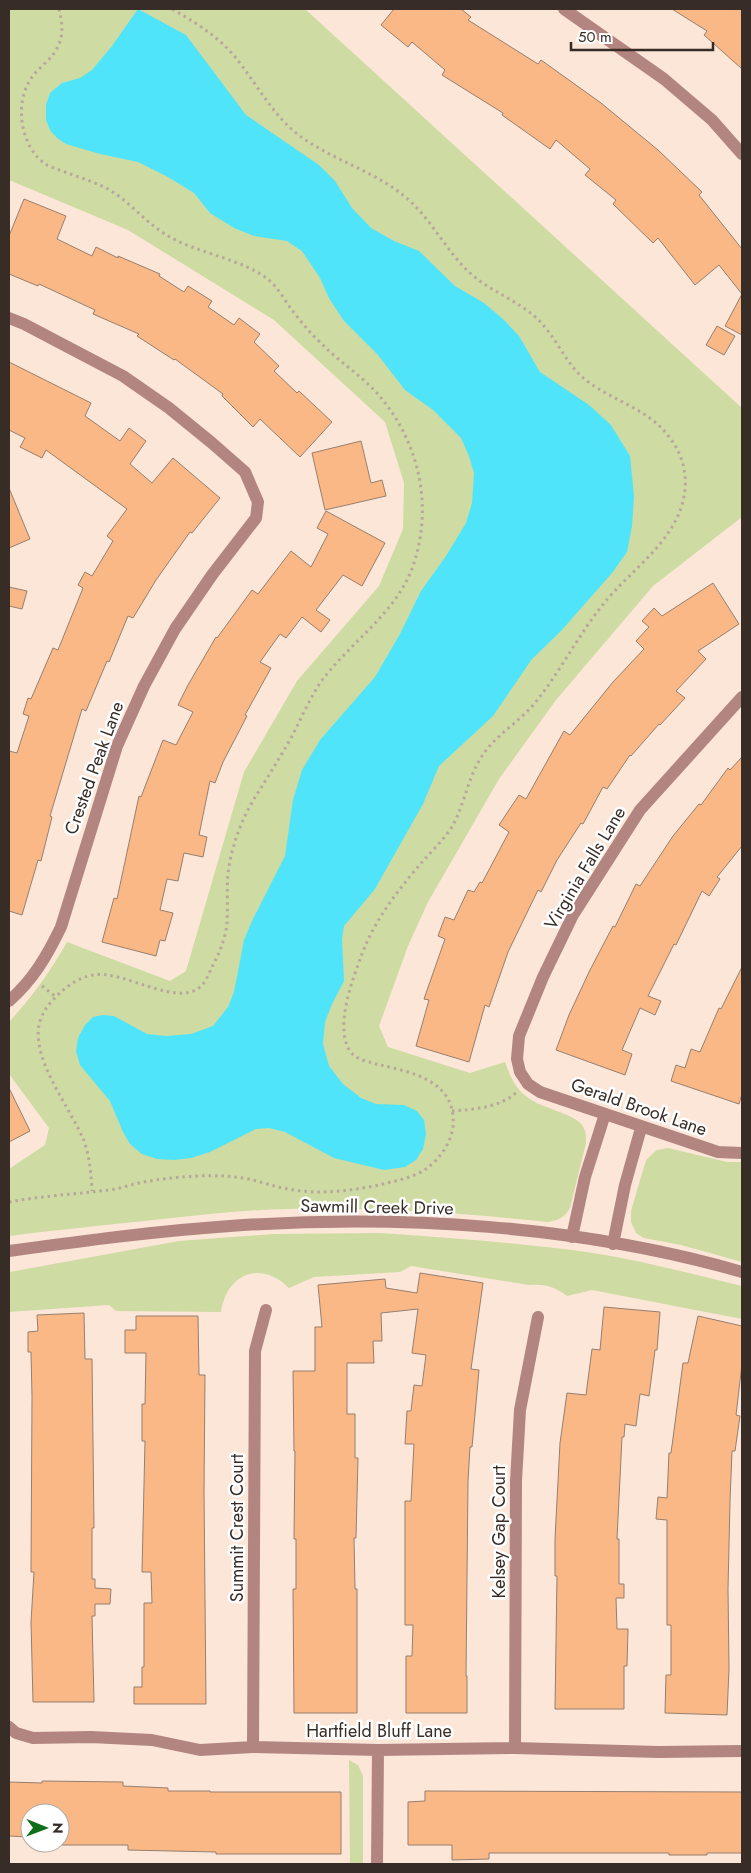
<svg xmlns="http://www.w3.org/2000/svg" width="751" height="1873" viewBox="0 0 751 1873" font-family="Jost,sans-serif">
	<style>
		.green { fill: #cedba2 }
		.water { fill: #4fe4fa }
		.building { fill: #fbb887; stroke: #967f6f }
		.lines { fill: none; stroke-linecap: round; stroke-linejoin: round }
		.path { stroke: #b8a79b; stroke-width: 3; stroke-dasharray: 2.5 4; stroke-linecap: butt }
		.minor { stroke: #b38581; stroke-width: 12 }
		.labels { text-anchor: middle; stroke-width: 5; stroke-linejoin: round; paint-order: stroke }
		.street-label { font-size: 18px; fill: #372d26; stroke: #fff }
	</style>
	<rect width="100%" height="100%" fill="#fbe6d8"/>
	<path class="green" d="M 9,9 L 305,9 L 742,408 L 742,517 L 653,586 L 556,700 L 499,779 L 428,902 L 408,946 L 379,1026 L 388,1047 L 470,1073 L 505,1062 C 510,1076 515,1088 527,1097 C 540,1108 573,1113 582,1125 C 586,1130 586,1137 586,1143 L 570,1208 C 564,1218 559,1220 548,1222 C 462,1213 375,1207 288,1209 C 239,1210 192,1216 144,1221 C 99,1226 54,1230 9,1236 L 9,1169 L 45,1145 L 49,1128 L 9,1074 L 9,1022 C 32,997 50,972 67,942 L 170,981 L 186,971 L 244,772 L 297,681 L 379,586 L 403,529 L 404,483 L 385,422 L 274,320 L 128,230 L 9,180 Z
		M 668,1148 L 727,1162 L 742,1162 L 742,1262 L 681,1245 L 644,1238 L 636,1233 L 631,1222 L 631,1211 L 646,1160 L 657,1150 Z
		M 380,1233 C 451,1238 522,1243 593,1253 C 643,1261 693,1274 742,1286 L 742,1319 L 592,1290 L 567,1296 C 554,1286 545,1284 529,1285 L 411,1266 L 400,1272 L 314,1277 L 289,1288 C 261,1260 227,1273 221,1312 L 116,1311 L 109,1305 L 9,1312 L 10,1272 L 179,1241 L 274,1234 Z
		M 349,1760 L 358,1765 L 363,1776 L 363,1864 L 350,1864 Z"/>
	<path class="water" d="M 138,9 L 186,35 L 246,115 L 319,165 L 335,181 L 352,208 L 371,228 L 394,241 L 419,251 L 455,286 L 484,303 L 503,319 L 519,336 L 540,372 L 589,405 L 611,425 L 630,456 L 634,496 L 632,526 L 627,552 L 612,573 L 561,631 L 532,659 L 493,716 L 439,766 L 423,804 L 375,889 L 344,926 L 342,939 L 344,981 L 332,1004 L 325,1022 L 323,1044 L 329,1066 L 343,1084 L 361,1098 L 376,1104 L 404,1105 L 417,1111 L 424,1120 L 426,1134 L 423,1149 L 416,1160 L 405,1167 L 384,1170 L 334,1158 L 285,1132 L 269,1128 L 256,1129 L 210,1152 L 191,1158 L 174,1160 L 157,1159 L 142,1154 L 130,1144 L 123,1132 L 110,1101 L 80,1065 L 76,1051 L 78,1038 L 85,1025 L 93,1017 L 103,1015 L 114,1016 L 147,1034 L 166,1036 L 191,1034 L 213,1026 L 228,1007 L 234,992 L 244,940 L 252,921 L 285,856 L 293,800 L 302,770 L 320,740 L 375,677 L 400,634 L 421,591 L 446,556 L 466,523 L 472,503 L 474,473 L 469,456 L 461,438 L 433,410 L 405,390 L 378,355 L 344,321 L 329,298 L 320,278 L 302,251 L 287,241 L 254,236 L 234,228 L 210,213 L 194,193 L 168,177 L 138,162 L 100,154 L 66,144 L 57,138 L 50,130 L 46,120 L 46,105 L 50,93 L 62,83 L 80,78 L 92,70 L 112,46 Z"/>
	<path class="building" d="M 394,9 L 461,9 L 471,17 L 468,20 L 538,64 L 541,60 L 601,103 L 658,150 L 702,192 L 699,195 L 742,249 L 742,335 L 725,326 L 742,294 L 719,265 L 695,285 L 658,238 L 653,243 L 613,204 L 616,200 L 585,175 L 590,169 L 556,140 L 550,149 L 502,115 L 503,113 L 442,75 L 445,70 L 412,42 L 408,47 L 381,25 Z
		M 672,9 L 742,9 L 742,69 L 704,35 L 707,31 Z
		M 24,199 L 66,216 L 57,239 L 92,256 L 96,247 L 118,258 L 118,256 L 160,274 L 159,276 L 184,292 L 188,286 L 212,301 L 208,307 L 234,325 L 239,318 L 260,334 L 254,342 L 279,366 L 274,371 L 297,393 L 299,391 L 332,422 L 300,457 L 260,419 L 253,427 L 222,396 L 223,394 L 175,359 L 174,360 L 137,336 L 139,334 L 93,314 L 95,310 L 39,284 L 38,286 L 9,274 L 9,236 Z
		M 717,326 L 735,336 L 724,355 L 706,345 Z
		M 9,362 L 91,403 L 85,416 L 120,441 L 129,428 L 146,441 L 130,464 L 152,483 L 173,458 L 220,498 L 192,533 L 190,532 L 156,580 L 133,618 L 128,616 L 109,662 L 107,661 L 86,711 L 82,709 L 50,816 L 52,817 L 41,861 L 38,860 L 22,915 L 9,911 L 9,751 L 17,753 L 29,716 L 23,714 L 28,698 L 31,699 L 53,648 L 58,650 L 83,588 L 78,585 L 85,572 L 92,576 L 113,541 L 107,536 L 127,509 L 46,450 L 42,458 L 20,447 L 25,438 L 9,430 Z
		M 361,441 L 371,483 L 382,480 L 386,496 L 325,510 L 312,453 Z
		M 9,488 L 30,539 L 9,548 Z
		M 326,511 L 385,543 L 362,586 L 343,575 L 316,610 L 330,620 L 321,632 L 302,617 L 286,638 L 280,634 L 260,662 L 271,668 L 245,715 L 247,716 L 223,762 L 215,783 L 210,781 L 199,835 L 207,837 L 203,857 L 184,853 L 178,881 L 167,879 L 160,910 L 173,913 L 165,941 L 160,940 L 156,956 L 102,942 L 114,898 L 117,899 L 139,796 L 141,797 L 163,740 L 176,745 L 193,712 L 178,705 L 188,685 L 216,637 L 217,638 L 252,590 L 258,594 L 291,551 L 311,567 L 328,534 L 317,528 Z
		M 713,583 L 739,624 L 698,651 L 706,659 L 676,691 L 685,698 L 660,725 L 659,724 L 631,756 L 630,755 L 607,789 L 603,787 L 583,824 L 581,823 L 557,860 L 541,892 L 538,890 L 508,952 L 489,1007 L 485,1005 L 469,1062 L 416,1046 L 429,1000 L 424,999 L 445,939 L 438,936 L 445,917 L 454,920 L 468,890 L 474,892 L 480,882 L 482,883 L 509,832 L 499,825 L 519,795 L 526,799 L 564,731 L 570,735 L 613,682 L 644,649 L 636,641 L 649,627 L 642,621 L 654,608 L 662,616 Z
		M 9,587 L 27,591 L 22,609 L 9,606 Z
		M 742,757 L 742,846 L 717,877 L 720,879 L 709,896 L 702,891 L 676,945 L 674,944 L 648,996 L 661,1001 L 655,1015 L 640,1008 L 622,1050 L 632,1054 L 625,1075 L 556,1050 L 569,1015 L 590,970 L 613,926 L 615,927 L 636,884 L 640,886 L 673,836 L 699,804 L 701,805 L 728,768 L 730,770 Z
		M 742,967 L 742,1094 L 739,1104 L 671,1081 L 676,1065 L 685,1068 L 691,1049 L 700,1052 L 719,1008 L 721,1009 Z
		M 9,1088 L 30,1131 L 9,1142 Z
		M 420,1273 L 483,1283 L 471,1369 L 479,1370 L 472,1447 L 470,1447 L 468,1481 L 466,1676 L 467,1676 L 467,1713 L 406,1713 L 406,1656 L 412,1656 L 413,1625 L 405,1625 L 405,1501 L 411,1501 L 414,1444 L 405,1444 L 407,1411 L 411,1411 L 414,1385 L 422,1386 L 426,1355 L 412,1353 L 418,1309 L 381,1313 L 382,1341 L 373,1341 L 374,1363 L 347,1363 L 347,1414 L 355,1414 L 355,1458 L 358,1458 L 356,1538 L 354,1538 L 355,1589 L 357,1589 L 357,1713 L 294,1713 L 293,1589 L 296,1589 L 296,1539 L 294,1539 L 295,1451 L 294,1451 L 293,1371 L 315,1371 L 315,1327 L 322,1327 L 318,1285 L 385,1279 L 386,1288 L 417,1293 Z
		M 604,1307 L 660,1312 L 657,1350 L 655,1350 L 649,1396 L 640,1394 L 636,1426 L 625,1424 L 624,1437 L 622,1437 L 617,1539 L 619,1539 L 619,1584 L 624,1584 L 624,1598 L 616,1598 L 617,1629 L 628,1629 L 627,1666 L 624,1666 L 624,1709 L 555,1709 L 557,1576 L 555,1576 L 555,1539 L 560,1443 L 567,1393 L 586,1395 L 592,1349 L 600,1350 Z
		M 84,1313 L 85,1359 L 92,1359 L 94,1528 L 92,1528 L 92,1579 L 95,1579 L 95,1588 L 111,1589 L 110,1604 L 95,1604 L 95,1616 L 92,1616 L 94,1702 L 33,1702 L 31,1622 L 34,1572 L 31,1572 L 32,1396 L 31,1352 L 28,1352 L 28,1332 L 38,1331 L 37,1315 Z
		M 136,1316 L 198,1316 L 199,1375 L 205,1375 L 204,1492 L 206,1704 L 134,1704 L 134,1687 L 142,1687 L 142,1667 L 144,1667 L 144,1603 L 152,1603 L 151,1572 L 142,1572 L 145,1441 L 142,1441 L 142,1404 L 145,1404 L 146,1353 L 125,1353 L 125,1330 L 136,1330 Z
		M 698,1316 L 742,1326 L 742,1364 L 736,1415 L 740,1416 L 735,1451 L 732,1451 L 730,1501 L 728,1589 L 729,1669 L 727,1715 L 665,1713 L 666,1675 L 671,1675 L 671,1625 L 667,1625 L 667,1520 L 656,1519 L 658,1497 L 667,1498 L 669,1453 L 671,1453 L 683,1363 L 688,1363 Z
		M 42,1781 L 123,1782 L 123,1786 L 168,1788 L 168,1791 L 210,1791 L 210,1792 L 341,1792 L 341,1854 L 216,1854 L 216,1852 L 128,1850 L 128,1845 L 60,1845 L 60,1813 L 30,1813 L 30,1837 L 9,1836 L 9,1782 L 42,1783 Z
		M 425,1791 L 742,1792 L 742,1853 L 707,1853 L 707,1855 L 669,1855 L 669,1853 L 489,1853 L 489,1859 L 452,1860 L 452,1845 L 408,1845 L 408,1802 L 425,1801 Z"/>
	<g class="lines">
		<path class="path" d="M 59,9 C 62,22 64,34 58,46 C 52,61 36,68 29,82 C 14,107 22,150 47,165 C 67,174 89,179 108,189 C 129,201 144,221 165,234 C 194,253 245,259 270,281 C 279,289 285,301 292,310 C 301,322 310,333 321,343 C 337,360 359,374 375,391 C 419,439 434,505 413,566 C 397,612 352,641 323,679 C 310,697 302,717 292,736 C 280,758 267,778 254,799 C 242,819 233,843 229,866 C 226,885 228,905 227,924 C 225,939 220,952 213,965 C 210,971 207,979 203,984 C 181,1011 124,969 93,975 C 81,977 70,984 61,992 C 52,1000 44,1009 40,1021 C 29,1058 71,1108 84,1141 C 90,1158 91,1174 92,1191
			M 42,986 L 56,997
			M 452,1111 C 475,1109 499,1108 517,1092
			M 9,1202 C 42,1196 76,1194 109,1190 C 119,1189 129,1185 139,1183 C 158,1179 178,1177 199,1176 C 216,1175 232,1176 249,1179 C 262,1182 275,1187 288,1189 C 318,1195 349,1191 379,1185 C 394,1181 413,1178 426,1169 C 439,1160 451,1143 453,1127 C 457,1080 411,1072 376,1064 C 367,1061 356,1060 350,1051 C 334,1027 353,978 362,954 C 375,919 399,889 423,861 C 432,851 442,841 450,830 C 464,808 467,779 482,756 C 497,733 522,721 538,699 C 561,670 578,636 601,607 C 627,573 669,547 682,505 C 689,481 685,458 670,438 C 649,409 615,402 587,381 C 568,367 559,343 544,326 C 524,302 493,294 470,273 C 448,253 434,224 412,203 C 380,172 335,162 300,136 C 272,115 257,84 236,58 C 219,37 195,22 172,9"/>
		<path class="minor" d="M 564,9 L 664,79 L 712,120 L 742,154
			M 9,318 L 24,324 L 123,376 L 169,408 L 212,443 L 245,472 L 258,502 L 256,518 L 212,575 L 175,629 L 144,686 L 117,746 L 61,927 C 47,956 33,980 9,1001
			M 742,697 L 640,810 L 573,915 L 543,977 L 519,1036 L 517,1059 L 520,1072 L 528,1084 L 540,1092 L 718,1152 L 742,1153
			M 572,1237 L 585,1177 L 605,1114
			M 613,1244 L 625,1185 L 641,1128
			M 9,1251 C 82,1241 156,1231 230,1226 C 399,1214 579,1225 742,1272
			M 9,1727 L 16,1733 L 33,1738 L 91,1737 L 152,1740 L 200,1750 L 253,1747 L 378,1750 L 515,1748 L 659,1752 L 742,1751
			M 253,1747 L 255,1351 L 266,1310
			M 515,1748 L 516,1481 L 520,1410 L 538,1317
			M 377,1864 L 378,1750"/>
	</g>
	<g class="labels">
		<g class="street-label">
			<text transform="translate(94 768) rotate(-70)" y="6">Crested Peak Lane</text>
			<text transform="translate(585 868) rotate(-59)" y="6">Virginia Falls Lane</text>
			<text transform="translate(639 1107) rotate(19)" y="6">Gerald Brook Lane</text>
			<text transform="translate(377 1207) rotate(1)" y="6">Sawmill Creek Drive</text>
			<text transform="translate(237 1528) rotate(-90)" y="6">Summit Crest Court</text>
			<text transform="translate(499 1532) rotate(-90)" y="6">Kelsey Gap Court</text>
			<text x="379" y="1737">Hartfield Bluff Lane</text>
		</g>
	</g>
	<rect width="751" height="1873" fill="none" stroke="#372d26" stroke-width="20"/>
	<g transform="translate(45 1828) rotate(91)"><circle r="24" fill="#ffffff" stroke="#afaba8"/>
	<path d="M0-4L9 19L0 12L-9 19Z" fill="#106d18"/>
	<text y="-8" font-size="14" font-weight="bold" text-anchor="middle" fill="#372d26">N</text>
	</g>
	<path d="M571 42v8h142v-8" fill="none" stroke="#372d26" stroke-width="2.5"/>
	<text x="578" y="42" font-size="15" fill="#372d26" stroke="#ffffff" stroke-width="4" paint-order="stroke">50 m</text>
</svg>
